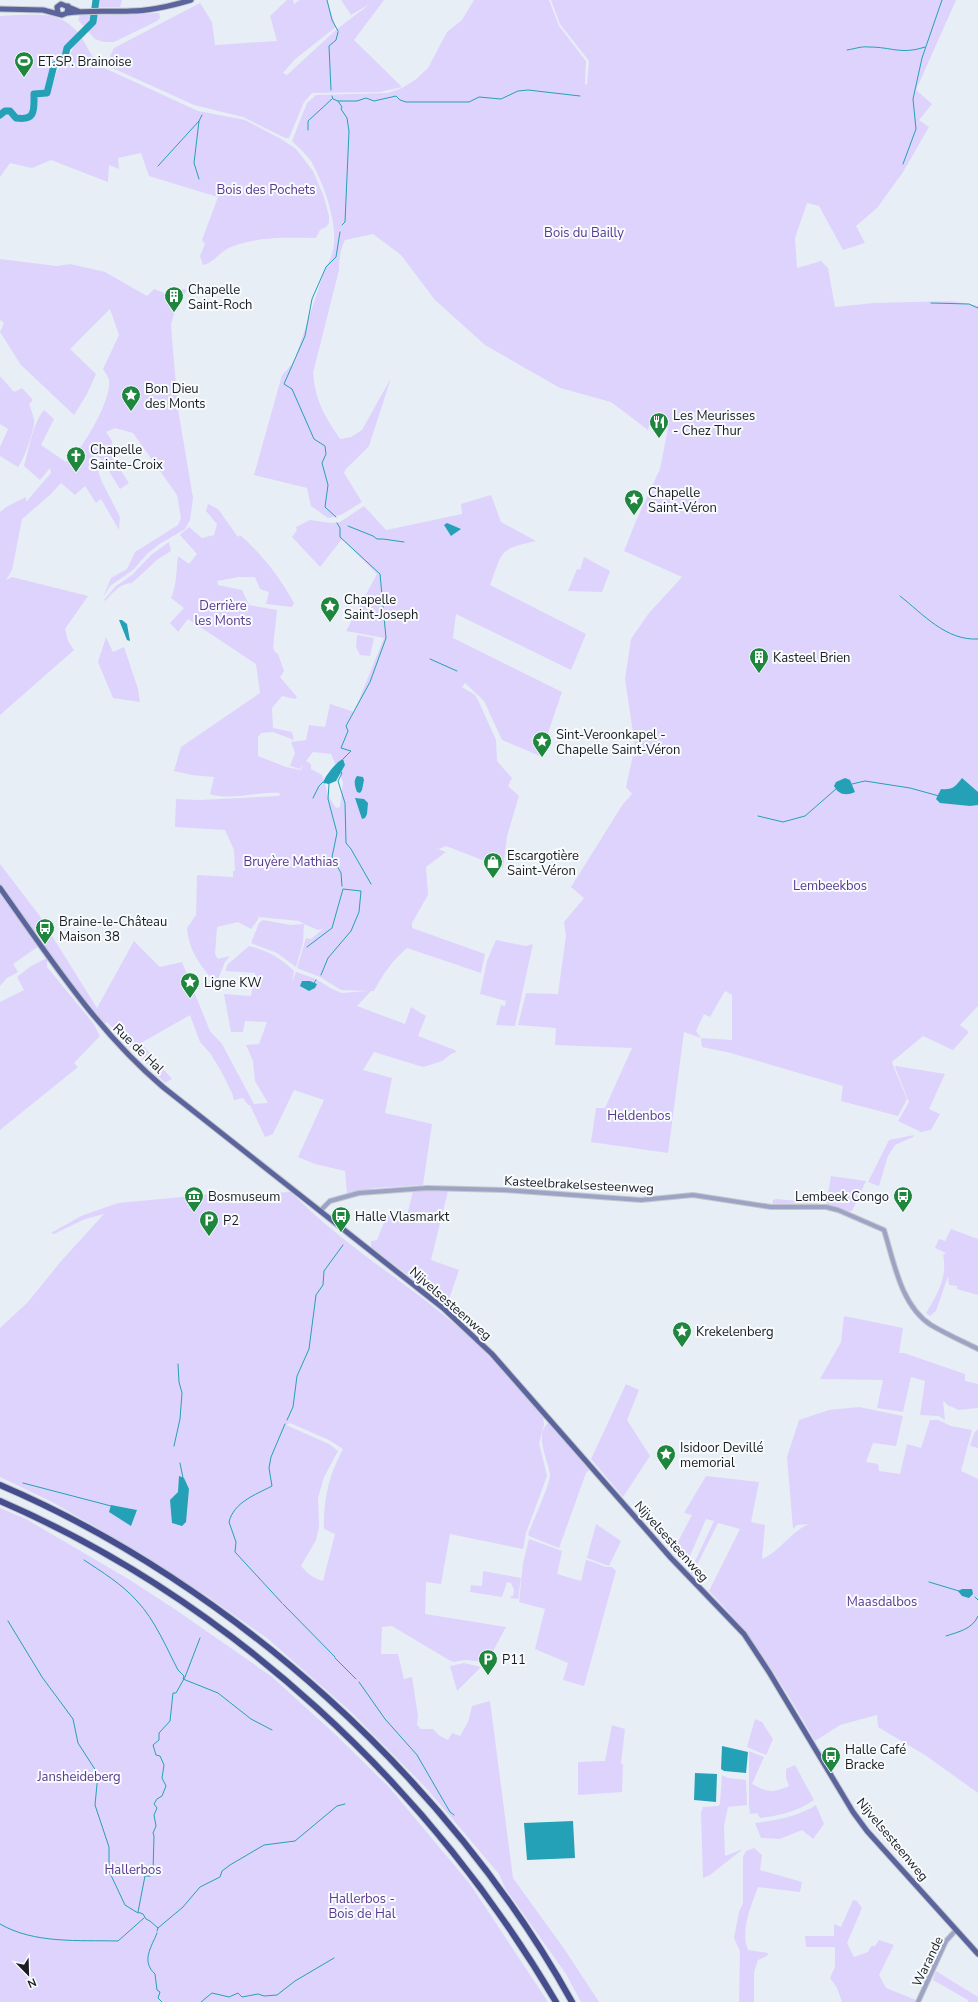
<svg xmlns="http://www.w3.org/2000/svg" width="978" height="2002" viewBox="0 0 978 2002" font-family="'Nunito Sans',sans-serif">
	<style>
		.green { fill: #ded3fc; fill-rule: evenodd }
		.water { fill: #24a1b6 }
		.lines { fill: none; stroke-linecap: round; stroke-linejoin: round }
		.stream { stroke: #24a1b6; stroke-width: 1 }
		.river { stroke: #24a1b6; stroke-width: 7 }
		.minor-casing { stroke: #c3c8ce; stroke-width: 6 }
		.major-casing { stroke: #c3c8ce; stroke-width: 7 }
		.highway-casing { stroke: #c3c8ce; stroke-width: 8 }
		.minor { stroke: #9ca3c4; stroke-width: 4 }
		.major { stroke: #5b649d; stroke-width: 5 }
		.highway { stroke: #454d8e; stroke-width: 6 }
		.labels { text-anchor: middle; stroke-width: 4; stroke-linejoin: round; paint-order: stroke }
		.poi-label { font-size: 13px; fill: #1a1c1f; stroke: #f8fbfe; text-anchor: start }
		.park-label { font-size: 13px; fill: #59398f; stroke: #f8fbfe }
		.street-label { font-size: 13px; fill: #1a1c1f; stroke: #f8fbfe }
	</style>
	<rect width="100%" height="100%" fill="#e8eef5"/>
	<path class="green" d="M 98,0 L 122,0 L 120,7 L 98,7 Z
		M 287,0 L 293,0 L 294,4 L 300,0 L 327,0 L 336,27 L 294,60 L 283,73 L 287,75 L 337,29 L 370,4 L 351,15 L 341,0 L 384,0 L 354,40 L 402,87 L 380,92 L 312,93 L 304,102 L 289,138 L 285,138 L 243,117 L 194,105 L 106,65 L 114,48 L 200,3 L 212,22 L 215,45 L 277,41 L 270,16 Z
		M 474,0 L 549,0 L 559,26 L 586,61 L 585,84 L 587,85 L 589,61 L 560,24 L 551,0 L 956,0 L 916,90 L 932,104 L 919,120 L 929,127 L 903,172 L 877,208 L 856,226 L 865,243 L 843,250 L 819,206 L 807,203 L 795,238 L 797,268 L 821,261 L 828,268 L 835,307 L 874,303 L 952,301 L 978,306 L 978,1006 L 960,1025 L 969,1032 L 953,1050 L 923,1036 L 893,1061 L 892,1063 L 907,1099 L 898,1116 L 841,1101 L 843,1086 L 731,1053 L 702,1047 L 701,1038 L 684,1032 L 668,1153 L 591,1142 L 596,1108 L 605,1108 L 632,1048 L 555,1045 L 556,1028 L 518,1025 L 526,993 L 558,994 L 566,936 L 564,922 L 584,898 L 571,887 L 623,804 L 632,794 L 626,787 L 635,746 L 625,679 L 631,639 L 649,613 L 682,577 L 624,551 L 636,521 L 660,469 L 668,428 L 650,423 L 648,430 L 611,402 L 560,388 L 485,345 L 435,300 L 401,255 L 373,234 L 345,240 C 340,250 339,259 339,270 L 313,373 C 316,403 324,414 340,439 L 351,437 L 362,430 L 391,378 L 369,446 L 346,469 L 344,473 L 362,502 L 341,515 L 328,518 L 311,506 L 307,488 L 254,475 L 282,375 L 294,362 L 326,266 C 346,241 325,186 311,161 C 306,154 298,147 292,141 L 307,103 L 316,95 L 388,93 L 402,88 L 415,80 L 428,68 L 447,32 L 462,20 ZM 725,991 L 732,995 L 732,1040 L 701,1038 L 696,1031 L 704,1014 L 710,1017 Z
		M 159,13 L 160,18 L 157,21 L 114,42 L 103,42 L 95,39 L 78,20 L 80,15 Z
		M 17,15 C 43,15 61,12 79,34 L 64,50 L 61,59 L 50,65 L 45,90 L 31,93 L 31,114 L 23,117 L 16,117 L 13,111 L 9,109 L 0,112 L 0,16 Z
		M 82,38 L 91,54 L 100,66 L 198,111 L 245,120 L 281,139 L 296,149 L 313,171 L 324,197 L 329,216 L 329,223 L 326,227 L 320,230 L 316,238 C 287,238 258,236 231,247 C 220,251 214,263 203,265 L 200,256 L 205,244 L 202,240 L 218,197 L 149,176 L 141,153 L 118,158 L 119,169 L 109,165 L 108,182 L 51,160 L 32,168 L 10,163 L 0,177 L 0,118 L 9,113 L 14,120 L 23,122 L 31,119 L 36,110 L 35,97 L 45,97 L 49,95 L 57,71 L 68,59 L 74,46 Z
		M 0,259 L 57,266 L 70,264 L 105,272 L 147,296 L 154,289 L 167,294 L 172,288 L 187,290 L 176,306 L 171,325 L 178,409 L 193,498 L 190,520 L 185,529 L 158,545 L 147,554 L 133,570 L 110,586 L 103,597 L 111,578 L 127,569 L 135,552 L 178,525 L 181,518 L 177,495 L 133,433 L 115,428 L 106,432 L 112,441 L 111,455 L 129,483 L 120,489 L 102,460 L 93,454 L 101,480 L 120,517 L 119,530 L 101,499 L 96,503 L 85,486 L 75,495 L 61,483 L 50,495 L 22,519 L 12,570 L 6,580 L 12,577 L 88,596 L 65,629 L 68,641 L 74,650 L 0,715 L 0,512 L 6,507 L 26,497 L 26,502 L 51,473 L 50,468 L 40,480 L 24,466 C 29,450 33,422 44,410 L 54,419 L 41,445 L 66,462 C 82,452 112,399 109,380 C 108,376 105,372 103,369 L 119,335 L 110,309 L 70,349 L 96,374 L 87,394 L 74,415 L 21,365 L 0,332 L 4,323 L 0,320 Z
		M 0,376 L 14,392 L 22,388 L 33,400 L 29,404 C 31,409 33,415 34,420 C 35,429 24,460 18,467 L 0,456 L 0,447 L 8,429 L 0,424 Z
		M 491,495 L 501,522 L 536,541 C 498,549 503,551 490,585 L 586,634 L 571,670 L 456,614 L 453,638 L 562,692 L 540,756 L 502,740 L 484,701 L 465,683 L 462,687 L 475,695 L 479,702 L 496,740 L 497,761 L 512,778 L 508,786 L 519,796 L 507,836 L 503,868 L 446,846 L 439,849 L 433,847 L 446,852 L 426,867 L 428,895 L 412,923 L 412,928 L 485,954 L 481,973 L 407,948 C 392,961 383,974 374,991 L 371,991 L 357,1006 L 405,1024 L 411,1007 L 426,1016 L 418,1036 L 455,1050 L 456,1052 L 451,1054 L 442,1061 L 423,1067 L 374,1052 L 363,1070 L 392,1078 L 385,1113 L 432,1124 L 423,1185 L 375,1188 L 347,1194 L 345,1171 L 315,1164 L 298,1157 L 324,1100 L 294,1090 L 273,1134 L 265,1137 L 250,1105 L 248,1105 L 243,1098 L 234,1100 L 232,1093 L 220,1069 L 210,1053 L 200,1042 L 190,1015 L 141,1043 L 172,1079 L 165,1083 L 107,1022 L 103,1024 L 0,886 L 0,864 L 39,915 L 97,1008 L 134,941 L 160,967 L 182,962 L 210,1031 L 222,1044 L 254,1104 L 268,1103 L 255,1081 L 253,1061 L 246,1045 L 259,1044 L 267,1022 L 245,1021 L 243,1032 L 231,1032 L 224,994 L 251,996 L 255,973 L 226,971 L 227,965 L 249,946 C 266,950 281,958 294,971 L 292,982 L 296,972 L 316,979 L 332,989 L 342,993 L 368,991 L 341,990 L 320,977 L 297,968 L 306,938 L 311,939 L 323,929 L 318,930 L 304,924 L 303,942 L 296,967 L 277,953 L 251,943 L 259,923 L 263,920 L 291,925 L 304,924 L 299,921 L 259,917 L 255,912 L 259,918 L 251,929 L 238,922 L 217,927 L 215,954 L 218,959 L 230,956 L 225,962 L 216,984 C 201,966 189,952 187,928 L 196,915 L 197,875 L 233,877 L 233,871 L 235,871 L 234,850 L 225,830 L 175,827 L 176,799 L 199,800 L 279,796 L 280,793 C 257,791 232,801 210,794 L 214,777 L 192,775 L 174,771 L 181,747 L 260,693 L 256,664 L 188,619 L 178,632 L 170,623 L 184,608 L 171,598 C 177,586 176,570 178,556 L 189,564 L 197,554 L 180,535 L 189,527 L 202,538 L 214,535 L 217,524 L 206,511 L 208,504 L 218,509 L 238,537 L 240,535 C 263,555 279,576 294,603 L 292,607 L 266,604 L 269,592 L 260,589 L 255,577 L 239,577 L 217,581 L 218,585 L 242,590 L 249,605 L 277,610 L 273,648 L 275,652 L 278,654 L 284,671 L 280,677 L 297,697 L 295,699 L 282,696 L 272,708 L 273,728 L 292,732 L 294,740 L 273,732 L 261,733 L 258,737 L 258,756 L 286,767 L 301,770 L 303,765 L 300,769 L 290,766 L 295,753 L 291,742 L 306,740 L 309,725 L 325,727 L 330,704 L 354,712 L 384,638 L 346,631 L 377,574 L 342,539 L 320,567 L 292,537 L 297,530 L 296,527 L 310,520 L 332,523 L 340,522 L 364,506 L 386,530 L 462,514 L 461,504 ZM 313,752 L 331,754 L 343,782 L 340,807 L 336,808 L 329,797 L 322,775 L 311,769 L 311,764 L 306,761 Z
		M 169,542 L 171,551 L 158,559 L 132,583 C 120,583 113,593 105,601 L 104,600 L 116,586 L 132,575 L 151,555 Z
		M 584,557 L 610,571 L 602,592 L 568,591 L 577,569 L 580,570 Z
		M 357,635 L 374,638 L 370,656 L 360,655 L 356,647 Z
		M 106,637 L 113,652 L 124,647 L 138,689 L 140,702 L 113,698 L 98,662 Z
		M 0,894 L 39,946 L 13,964 L 18,972 L 7,978 L 0,986 Z
		M 496,940 L 526,946 L 533,944 L 515,1026 L 496,1025 L 501,1005 L 505,1006 L 506,1001 L 480,994 L 487,961 Z
		M 47,958 L 47,967 L 93,1023 L 100,1036 L 74,1063 L 78,1067 L 0,1130 L 0,1002 L 24,990 L 17,977 L 31,966 Z
		M 896,1066 L 945,1074 L 929,1109 L 940,1114 L 931,1130 L 921,1132 L 898,1121 L 909,1102 L 895,1067 Z
		M 914,1135 L 913,1137 L 895,1145 L 888,1156 L 879,1186 L 868,1182 L 889,1140 Z
		M 831,1176 L 866,1181 L 852,1211 L 846,1211 L 826,1205 Z
		M 413,1191 L 448,1191 L 431,1260 L 459,1270 L 447,1305 L 371,1247 L 371,1241 L 377,1240 L 387,1215 L 406,1219 Z
		M 291,1192 C 343,1246 409,1283 465,1333 C 494,1358 518,1388 543,1417 L 544,1425 L 539,1443 L 547,1476 L 526,1533 L 523,1549 L 450,1534 L 441,1584 L 426,1582 L 425,1614 L 506,1627 L 487,1662 L 465,1660 L 453,1662 L 449,1660 L 392,1626 L 382,1627 L 381,1654 L 398,1654 L 404,1679 L 412,1677 L 418,1716 L 417,1725 L 421,1729 L 433,1729 L 440,1736 L 448,1740 L 452,1733 L 460,1736 L 468,1722 L 472,1706 L 490,1701 L 513,1878 L 565,1950 L 599,2002 L 581,2002 L 566,1974 L 505,1888 L 499,1874 L 427,1789 L 350,1711 L 268,1639 L 207,1596 L 99,1529 L 52,1502 L 0,1477 L 0,1328 L 28,1302 L 62,1260 L 104,1214 L 85,1219 L 54,1234 L 51,1233 L 81,1216 L 118,1203 L 224,1193 L 225,1195 ZM 290,1423 L 329,1440 L 343,1449 C 329,1475 323,1500 324,1529 L 335,1534 L 323,1581 C 313,1578 308,1574 301,1566 L 316,1540 L 319,1526 L 318,1498 L 324,1477 L 338,1451 L 329,1444 L 286,1425 ZM 111,1506 L 137,1510 L 131,1525 L 109,1512 Z
		M 777,1199 L 818,1203 L 819,1205 L 772,1205 L 773,1200 Z
		M 951,1229 L 978,1239 L 978,1295 L 957,1289 L 957,1286 L 949,1285 L 948,1276 L 936,1311 L 930,1316 L 926,1313 C 937,1295 948,1277 943,1255 L 946,1253 L 935,1248 L 939,1239 L 945,1241 Z
		M 844,1316 L 903,1328 L 899,1353 L 904,1353 L 965,1374 L 965,1381 L 978,1384 L 978,1408 L 958,1410 L 951,1406 L 950,1407 L 943,1401 L 945,1420 L 939,1416 L 920,1415 L 925,1381 L 911,1377 L 903,1412 L 877,1408 L 883,1380 L 820,1379 L 841,1342 Z
		M 626,1384 L 639,1390 L 627,1420 L 650,1456 L 623,1497 L 591,1459 Z
		M 859,1407 L 903,1416 L 896,1446 L 873,1443 L 866,1462 L 878,1464 L 879,1471 L 900,1474 L 907,1444 L 921,1448 L 930,1420 L 938,1420 L 951,1426 L 972,1430 L 961,1471 L 978,1479 L 978,1793 L 925,1755 L 878,1727 L 877,1715 L 840,1725 L 815,1741 C 785,1688 752,1634 709,1591 L 740,1529 L 718,1523 L 692,1575 L 690,1572 L 714,1521 L 706,1519 L 686,1565 L 673,1551 L 692,1515 L 684,1513 L 706,1476 L 759,1482 L 751,1522 L 765,1525 L 762,1559 C 781,1551 790,1532 809,1524 L 797,1525 L 793,1529 L 787,1457 L 799,1420 L 829,1410 Z
		M 548,1423 L 551,1424 L 589,1470 L 586,1473 L 559,1548 L 529,1536 L 528,1534 C 533,1522 549,1486 550,1476 C 550,1463 533,1436 548,1423 Z
		M 978,1429 L 978,1448 L 970,1446 L 974,1433 Z
		M 0,1508 L 26,1519 L 130,1580 L 176,1610 L 271,1676 L 335,1734 L 389,1787 L 470,1884 L 548,2002 L 0,2002 Z
		M 596,1524 L 621,1541 L 609,1566 L 587,1558 Z
		M 529,1539 L 562,1551 L 557,1574 L 581,1581 L 586,1560 L 587,1560 L 606,1567 L 612,1567 L 616,1571 L 584,1686 L 563,1680 L 568,1663 L 535,1649 L 545,1609 L 519,1602 L 523,1563 Z
		M 483,1571 L 521,1578 L 518,1599 L 510,1598 L 511,1596 L 513,1596 L 514,1590 L 511,1583 L 507,1582 L 502,1597 L 470,1592 L 471,1585 L 482,1586 Z
		M 464,1663 L 481,1667 L 457,1691 L 450,1666 Z
		M 755,1719 L 762,1722 L 773,1739 L 766,1755 L 747,1747 Z
		M 612,1725 L 625,1729 L 621,1763 L 623,1765 L 622,1792 L 578,1795 L 578,1762 L 605,1761 Z
		M 749,1751 L 764,1757 L 752,1784 C 769,1793 772,1793 789,1786 L 786,1778 L 786,1769 L 795,1765 L 814,1800 C 798,1811 780,1816 760,1818 L 757,1813 L 750,1814 L 749,1805 Z
		M 722,1775 L 728,1778 L 746,1780 L 747,1805 L 728,1807 L 724,1826 L 725,1856 L 743,1849 L 710,1875 L 703,1878 L 701,1813 L 703,1807 L 718,1806 L 720,1804 Z
		M 816,1805 L 824,1824 L 813,1839 L 802,1830 L 780,1839 L 761,1838 L 755,1823 C 777,1820 797,1817 816,1805 Z
		M 754,1848 L 762,1855 L 760,1870 L 802,1882 L 800,1892 L 758,1887 C 751,1906 740,1931 748,1950 L 768,1953 L 767,1956 L 758,1960 L 754,1972 L 754,2002 L 739,2002 L 740,1951 L 734,1938 L 739,1912 L 743,1903 L 743,1857 L 746,1851 Z
		M 853,1900 L 857,1901 L 862,1908 L 847,1943 L 854,1957 L 868,1952 L 871,1946 L 875,1946 L 879,1940 L 894,1945 L 879,1975 L 886,1988 L 916,2000 L 915,2002 L 842,2002 L 837,1988 L 830,1978 L 835,1967 L 835,1947 L 806,1947 L 805,1936 L 834,1936 L 834,1924 L 841,1927 Z
		M 936,1971 L 978,1997 L 978,2002 L 968,2002 L 968,2000 L 933,1980 Z"/>
	<path class="water" d="M 447,523 L 461,529 L 451,536 L 444,525 Z
		M 119,620 L 122,620 L 127,624 L 130,641 L 127,640 Z
		M 343,759 L 345,765 L 336,781 L 329,784 L 323,783 C 325,776 336,762 343,759 Z
		M 357,776 L 363,777 L 364,780 L 362,790 L 360,793 L 357,792 C 355,786 353,781 357,776 Z
		M 845,778 L 850,780 L 855,792 C 846,796 839,795 834,786 L 836,782 Z
		M 962,778 L 978,792 L 978,805 L 970,806 L 940,803 L 936,799 L 941,789 C 953,790 955,787 962,778 Z
		M 355,798 L 364,799 L 368,803 L 367,814 L 365,818 L 362,819 Z
		M 302,981 L 310,981 L 317,984 L 315,988 L 309,991 L 300,986 Z
		M 179,1476 L 184,1478 L 189,1489 L 186,1522 L 182,1526 L 172,1523 L 170,1500 L 178,1492 Z
		M 111,1505 L 137,1510 L 131,1526 L 109,1512 Z
		M 962,1589 L 972,1589 L 973,1594 L 969,1598 L 962,1596 L 958,1591 Z
		M 722,1746 L 748,1752 L 746,1773 L 724,1771 L 721,1769 Z
		M 695,1773 L 717,1774 L 716,1802 L 694,1800 Z
		M 573,1821 L 575,1858 L 527,1860 L 524,1823 Z"/>
	<g class="lines">
		<path class="stream" d="M 327,0 L 332,20 L 338,31
			M 847,50 C 854,49 862,46 869,47 C 892,47 901,55 925,47
			M 331,90 L 329,46 L 336,40 L 338,32
			M 332,96 L 333,99 L 338,101 L 342,107 L 341,109 L 347,118 L 349,131 L 345,222 L 342,225
			M 338,101 L 357,101 L 366,98 L 374,101 L 396,96 L 400,100 L 406,102 L 469,102 L 479,97 L 501,99 L 518,91 L 528,90 L 580,96
			M 308,130 L 308,121 L 332,99
			M 903,164 L 916,129 L 913,99 L 922,58 L 942,0
			M 158,166 L 199,121
			M 199,179 L 194,163 L 199,121 L 202,115
			M 931,303 L 969,304 L 978,308
			M 336,517 L 325,507 L 328,485 L 322,463 L 326,454 L 325,446 L 314,439 L 292,389 L 284,384 L 305,336 L 312,299 L 326,267 L 336,257 L 340,232
			M 337,523 L 340,528 L 340,537 L 380,574 L 386,638 L 370,682 L 346,726 L 348,731 L 341,748 L 351,751 L 343,759
			M 348,526 L 373,536 L 377,539 L 383,539 L 404,542
			M 900,596 C 923,614 946,641 978,639
			M 430,659 L 457,671
			M 340,771 L 342,773 L 338,781 L 345,803 L 346,843 L 351,849 L 371,884
			M 329,784 L 328,799 L 337,833 L 332,857 L 336,861 L 336,864 L 341,873 L 342,886
			M 852,784 L 865,781 L 910,788 L 939,796
			M 313,798 L 319,786 L 323,782
			M 758,816 L 783,822 L 805,816 L 836,789
			M 307,947 L 332,928 L 343,889 L 361,891 L 359,912 L 351,931 L 328,958 L 321,975
			M 314,983 L 316,980
			M 287,1420 L 293,1407 L 297,1376 L 309,1349 L 316,1295 L 323,1285 L 324,1271 L 343,1245
			M 174,1446 L 180,1419 L 182,1393 L 179,1382 L 178,1364
			M 180,1463 L 183,1478
			M 23,1483 L 111,1506
			M 84,1560 C 102,1572 122,1584 137,1601 C 155,1620 166,1647 178,1670 L 184,1676 L 183,1679 L 218,1693 L 251,1719 L 272,1730
			M 929,1582 L 959,1591
			M 975,1597 L 978,1600
			M 282,1603 L 235,1552 L 236,1542 L 229,1522 C 234,1502 255,1495 272,1486 L 269,1468 L 271,1457 L 285,1424
			M 283,1604 L 335,1657
			M 8,1621 L 42,1677 L 73,1719 L 78,1743 L 98,1774 L 95,1805 L 109,1847 L 109,1871 L 125,1905 L 138,1913
			M 946,1636 C 958,1632 973,1629 978,1616
			M 335,1658 L 356,1679
			M 359,1682 L 385,1719 L 417,1755 L 450,1812 L 454,1815
			M 0,1924 C 34,1944 79,1940 118,1941 L 144,1918
			M 158,1928 L 183,1907 L 200,1887 L 220,1877 L 222,1871 L 230,1865 L 264,1845 L 295,1841 L 337,1806 L 345,1804
			M 157,1931 L 158,1928 L 150,1921 L 146,1919 L 143,1914 L 138,1912 L 145,1876 L 151,1876 L 153,1871 L 154,1836 L 153,1833 L 156,1826 L 154,1815 L 157,1808 L 154,1804 L 157,1799 L 162,1796 L 166,1786 L 162,1778 L 164,1765 L 160,1756 L 156,1755 L 153,1745 L 159,1740 L 159,1733 L 170,1721 L 173,1693 L 176,1693 L 185,1677 L 200,1638
			M 157,1933 C 151,1948 141,1961 155,1974 L 157,1990 L 160,1992 L 158,1998 L 162,2002
			M 201,2002 L 212,1993 L 229,1997 L 238,1993 L 242,1997 L 258,1994 L 264,1996 L 277,1995 L 295,1981 L 334,1958"/>
		<path class="river" d="M 0,115 L 5,111 L 10,111 L 16,118 C 36,121 34,110 34,94 L 47,93 L 54,65 L 64,61 L 67,48 L 93,22 L 96,0"/>
		<g class="minor-casing">
			<path id="minor" d="M 320,1211 L 330,1201 L 359,1193 L 427,1188 L 504,1190 L 641,1200 L 693,1195 L 771,1207 L 826,1207 L 838,1210 L 884,1230 C 894,1262 901,1306 931,1325 C 946,1334 962,1341 978,1349
				M 918,2002 L 946,1941 L 956,1930"/>
		</g>
		<g class="major-casing">
			<path id="major" d="M 0,9 L 43,10 L 62,15 L 67,13 L 68,6
				M 58,13 L 57,7 L 61,4 L 78,11
				M 67,13 C 88,10 109,12 130,11 C 151,11 171,6 191,0
				M 0,888 C 50,958 97,1031 163,1087 L 443,1308 L 492,1354 L 671,1558 L 744,1634 L 769,1672 L 853,1812 L 867,1831 L 978,1954"/>
		</g>
		<g class="highway-casing">
			<path id="highway" d="M 0,1485 C 232,1584 450,1781 572,2002
				M 0,1501 C 231,1601 429,1786 556,2002"/>
		</g>
		<use href="#minor" class="minor"/>
		<use href="#major" class="major"/>
		<use href="#highway" class="highway"/>
	</g>
	<defs>
		<g id="stadium-pin" transform="scale(1)"><path d="M0 17L-7.5 6A9.5 9.5 0 1 1 7.5 6Z" fill="#1e873d" stroke="#f8fbfe"/><path d="M0-5a6.5 5 0 1 0 0 10a6.5 5 0 1 0 0-10ZM-3.5-1.8h7v3.6h-7Z" fill="#fff"/></g>
		<g id="building-pin" transform="scale(1)"><path d="M0 17L-7.5 6A9.5 9.5 0 1 1 7.5 6Z" fill="#1e873d" stroke="#f8fbfe"/><path d="M-4-6H4V6H1V3H-1V6H-4ZM-2.5-4.3h1.7v1.8h-1.7ZM.8-4.3h1.7v1.8H.8ZM-2.5-1h1.7V.8h-1.7ZM.8-1h1.7V.8H.8Z" fill="#fff"/></g>
		<g id="sight-pin" transform="scale(1)"><path d="M0 17L-7.5 6A9.5 9.5 0 1 1 7.5 6Z" fill="#1e873d" stroke="#f8fbfe"/><path d="M0-6L1.8-2.2L6-1.7L2.9 1.2L3.7 5.4L0 3.3L-3.7 5.4L-2.9 1.2L-6-1.7L-1.8-2.2Z" fill="#fff"/></g>
		<g id="restaurant-pin" transform="scale(1)"><path d="M0 17L-7.5 6A9.5 9.5 0 1 1 7.5 6Z" fill="#1e873d" stroke="#f8fbfe"/><path d="M-5-6h1v4h1v-4h1v4h1v-4h1v5L-1.5 .5V6h-2V.5L-5-1ZM5-6V6H3V1.5H1.5Q1.5-4 5-6Z" fill="#fff"/></g>
		<g id="church-pin" transform="scale(1)"><path d="M0 17L-7.5 6A9.5 9.5 0 1 1 7.5 6Z" fill="#1e873d" stroke="#f8fbfe"/><path d="M-1.2-6h2.4v3.5h3.3v2.4h-3.3V6h-2.4V-.1h-3.3v-2.4h3.3Z" fill="#fff"/></g>
		<g id="shop-pin" transform="scale(1)"><path d="M0 17L-7.5 6A9.5 9.5 0 1 1 7.5 6Z" fill="#1e873d" stroke="#f8fbfe"/><path d="M-5-2.5h2.3a2.7 3.5 0 0 1 5.4 0H5L5.5 6h-11ZM-1.5-2.5h3a1.5 2.3 0 0 0-3 0Z" fill="#fff"/></g>
		<g id="bus-pin" transform="scale(1)"><path d="M0 17L-7.5 6A9.5 9.5 0 1 1 7.5 6Z" fill="#1e873d" stroke="#f8fbfe"/><path d="M-5-6H5V4H4V6H2V4H-2V6H-4V4H-5ZM-3.5-4V0h7V-4ZM-3.5 1.2v1.5H-2V1.2ZM2 1.2v1.5H3.5V1.2Z" fill="#fff"/></g>
		<g id="museum-pin" transform="scale(1)"><path d="M0 17L-7.5 6A9.5 9.5 0 1 1 7.5 6Z" fill="#1e873d" stroke="#f8fbfe"/><path d="M0-6L6-3V-2H-6V-3ZM-5-1h2V3h-2ZM-1-1h2V3h-2ZM3-1h2V3H3ZM-6 4H6V6H-6Z" fill="#fff"/></g>
		<g id="parking-pin" transform="scale(1)"><path d="M0 17L-7.5 6A9.5 9.5 0 1 1 7.5 6Z" fill="#1e873d" stroke="#f8fbfe"/><path d="M-3.5-5.5H1a3.5 3.5 0 0 1 0 7H-1V5.5H-3.5ZM-1-3.4V-.6H.8a1.4 1.4 0 0 0 0-2.8Z" fill="#fff"/></g>
	</defs>
	<g fill-rule="evenodd">
		<use href="#stadium-pin" x="24" y="61"/>
		<use href="#building-pin" x="174" y="296"/>
		<use href="#sight-pin" x="131" y="395"/>
		<use href="#restaurant-pin" x="659" y="422"/>
		<use href="#church-pin" x="76" y="456"/>
		<use href="#sight-pin" x="634" y="499"/>
		<use href="#sight-pin" x="330" y="606"/>
		<use href="#building-pin" x="759" y="657"/>
		<use href="#sight-pin" x="542" y="741"/>
		<use href="#shop-pin" x="493" y="862"/>
		<use href="#bus-pin" x="45" y="928"/>
		<use href="#sight-pin" x="190" y="982"/>
		<use href="#museum-pin" x="194" y="1196"/>
		<use href="#bus-pin" x="903" y="1196"/>
		<use href="#bus-pin" x="341" y="1216"/>
		<use href="#parking-pin" x="209" y="1220"/>
		<use href="#sight-pin" x="682" y="1331"/>
		<use href="#sight-pin" x="666" y="1454"/>
		<use href="#parking-pin" x="488" y="1659"/>
		<use href="#bus-pin" x="831" y="1756"/>
	</g>
	<g class="labels">
		<g class="poi-label">
			<text x="38" y="66">ET.SP. Brainoise</text>
			<text x="188" y="294">Chapelle<tspan x="188" dy="15">Saint-Roch</tspan></text>
			<text x="145" y="393">Bon Dieu<tspan x="145" dy="15">des Monts</tspan></text>
			<text x="673" y="420">Les Meurisses<tspan x="673" dy="15">- Chez Thur</tspan></text>
			<text x="90" y="454">Chapelle<tspan x="90" dy="15">Sainte-Croix</tspan></text>
			<text x="648" y="497">Chapelle<tspan x="648" dy="15">Saint-Véron</tspan></text>
			<text x="344" y="604">Chapelle<tspan x="344" dy="15">Saint-Joseph</tspan></text>
			<text x="773" y="662">Kasteel Brien</text>
			<text x="556" y="739">Sint-Veroonkapel -<tspan x="556" dy="15">Chapelle Saint-Véron</tspan></text>
			<text x="507" y="860">Escargotière<tspan x="507" dy="15">Saint-Véron</tspan></text>
			<text x="59" y="926">Braine-le-Château<tspan x="59" dy="15">Maison 38</tspan></text>
			<text x="204" y="987">Ligne KW</text>
			<text x="208" y="1201">Bosmuseum</text>
			<text x="889" y="1201" text-anchor="end">Lembeek Congo</text>
			<text x="355" y="1221">Halle Vlasmarkt</text>
			<text x="223" y="1225">P2</text>
			<text x="696" y="1336">Krekelenberg</text>
			<text x="680" y="1452">Isidoor Devillé<tspan x="680" dy="15">memorial</tspan></text>
			<text x="502" y="1664">P11</text>
			<text x="845" y="1754">Halle Café<tspan x="845" dy="15">Bracke</tspan></text>
		</g>
		<g class="park-label">
			<text x="266" y="194">Bois des Pochets</text>
			<text x="584" y="237">Bois du Bailly</text>
			<text x="223" y="610">Derrière<tspan x="223" dy="15">les Monts</tspan></text>
			<text x="291" y="866">Bruyère Mathias</text>
			<text x="830" y="890">Lembeekbos</text>
			<text x="639" y="1120">Heldenbos</text>
			<text x="882" y="1606">Maasdalbos</text>
			<text x="79" y="1781">Jansheideberg</text>
			<text x="133" y="1874">Hallerbos</text>
			<text x="362" y="1903">Hallerbos -<tspan x="362" dy="15">Bois de Hal</tspan></text>
		</g>
		<g class="street-label">
			<text transform="translate(139 1048) rotate(44)" y="5">Rue de Hal</text>
			<text transform="translate(579 1184) rotate(3)" y="5">Kasteelbrakelsesteenweg</text>
			<text transform="translate(451 1303) rotate(41)" y="5">Nijvelsesteenweg</text>
			<text transform="translate(672 1541) rotate(48)" y="5">Nijvelsesteenweg</text>
			<text transform="translate(893 1839) rotate(50)" y="5">Nijvelsesteenweg</text>
			<text transform="translate(927 1961) rotate(-64)" y="5">Warande</text>
		</g>
	</g>
	<g transform="translate(28 1974) rotate(157)" stroke="#f8fbfe" stroke-width="3" paint-order="stroke">
	<path d="M0-3L7 15L0 10L-7 15Z" fill="#1a1c1f"/>
	<text y="-6" font-size="11" font-weight="bold" text-anchor="middle" fill="#1a1c1f">N</text>
	</g>
</svg>
